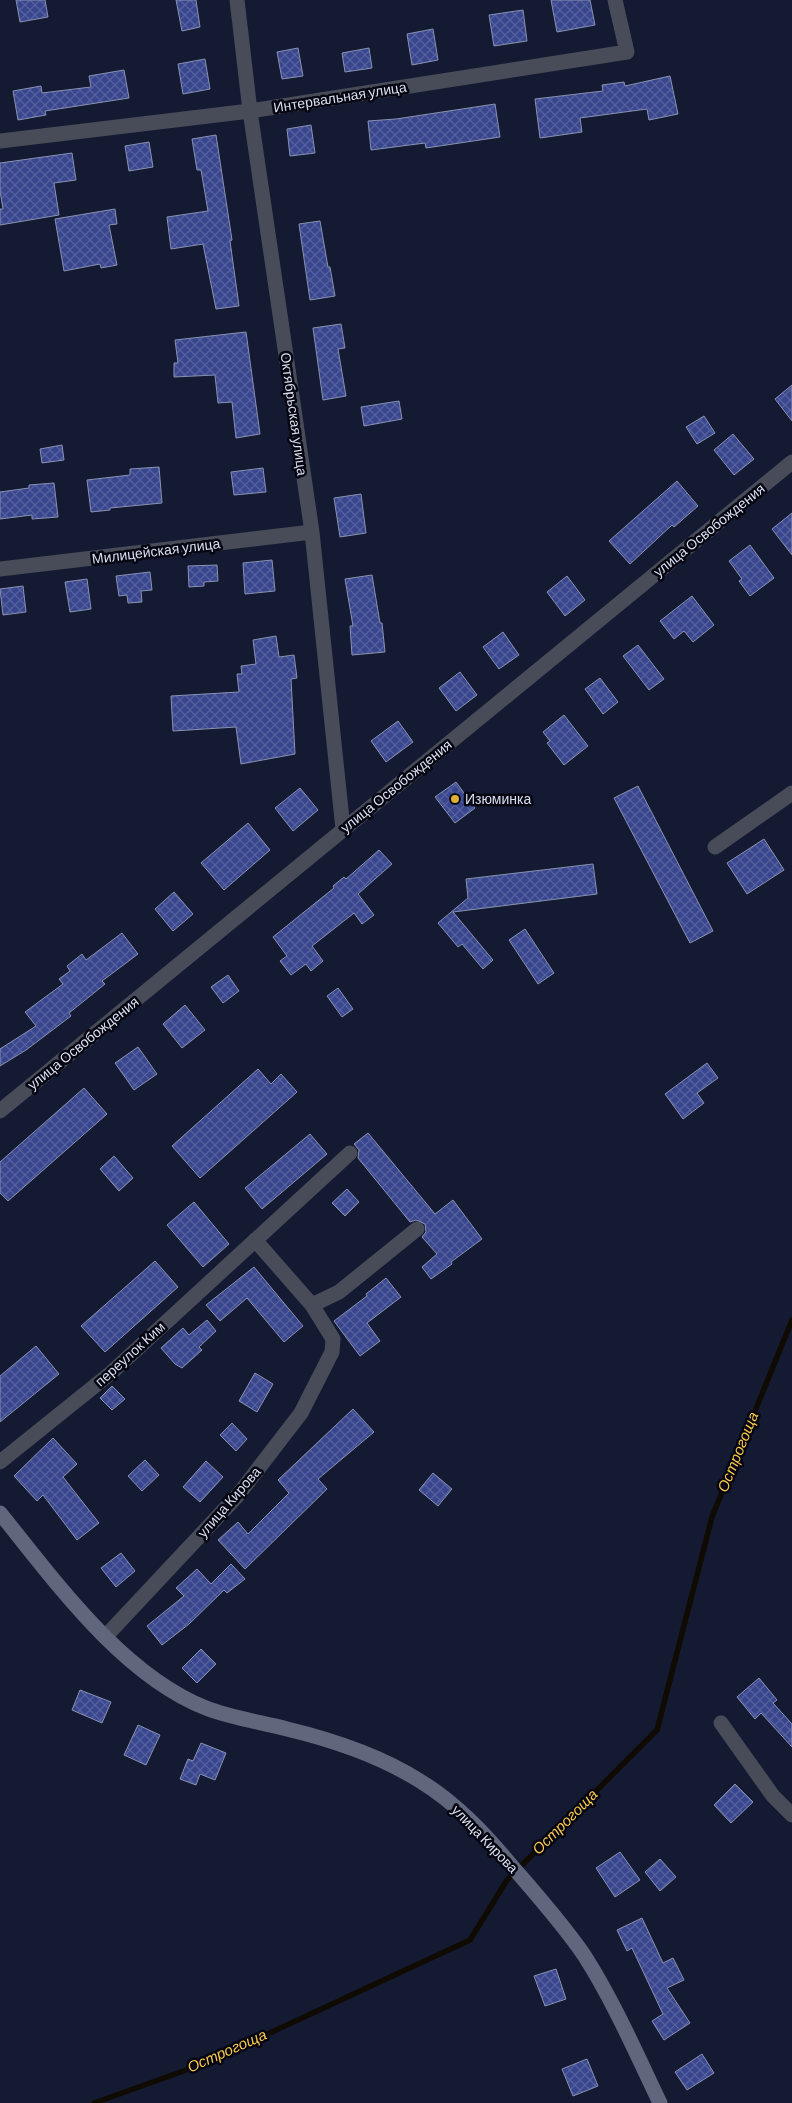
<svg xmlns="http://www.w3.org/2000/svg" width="792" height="2103" viewBox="0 0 792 2103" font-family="Barlow,sans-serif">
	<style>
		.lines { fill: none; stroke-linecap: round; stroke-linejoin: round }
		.stream { stroke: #100b02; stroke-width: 5.5 }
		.building { fill: url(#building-cross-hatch); stroke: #8892b1 }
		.street { stroke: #484c59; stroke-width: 15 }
		.secondary { stroke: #60667b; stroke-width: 15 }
		.poi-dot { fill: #dfb034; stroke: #050611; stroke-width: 2 }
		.labels { text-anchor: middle; stroke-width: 5; stroke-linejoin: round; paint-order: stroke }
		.street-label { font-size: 14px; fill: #dadff0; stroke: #050611 }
		.poi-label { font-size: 14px; fill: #dadff0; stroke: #050611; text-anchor: start }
		.water-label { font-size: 15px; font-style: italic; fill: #fbca4d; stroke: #050611 }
	</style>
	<defs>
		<pattern id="building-cross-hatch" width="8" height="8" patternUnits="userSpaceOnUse" patternTransform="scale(1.25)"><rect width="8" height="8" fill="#39468e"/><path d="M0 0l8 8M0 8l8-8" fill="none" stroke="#55609e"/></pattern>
	</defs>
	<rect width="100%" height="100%" fill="#151a33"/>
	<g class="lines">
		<path class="stream" d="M 94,2103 L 203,2064 L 470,1940 L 507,1880 L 657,1730 L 712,1517 L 792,1320"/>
	</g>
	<path class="building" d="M 16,0 L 45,0 L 48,17 L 20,22 Z
		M 176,0 L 196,0 L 200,27 L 182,31 Z
		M 551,0 L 590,0 L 595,25 L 557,32 Z
		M 523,10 L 527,41 L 494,46 L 489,15 Z
		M 433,29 L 438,60 L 412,65 L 407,34 Z
		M 298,48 L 303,76 L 282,79 L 277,52 Z
		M 369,48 L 372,68 L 345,72 L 342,53 Z
		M 205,59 L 210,89 L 183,94 L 178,64 Z
		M 124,70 L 129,98 L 45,111 L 46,115 L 18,120 L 13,91 L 41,86 L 42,93 L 91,87 L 89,76 Z
		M 670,76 L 678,114 L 649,120 L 647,109 L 580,118 L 582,132 L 540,138 L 535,99 L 603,91 L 602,85 L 624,82 L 625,86 Z
		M 495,104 L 500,137 L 426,148 L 425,143 L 371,150 L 368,121 L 396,119 Z
		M 311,125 L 315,153 L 290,156 L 287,129 Z
		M 216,135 L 232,240 L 230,241 L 239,306 L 216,309 L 203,244 L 171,249 L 167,217 L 208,211 L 201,170 L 197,170 L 192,139 Z
		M 149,142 L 153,167 L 129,171 L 125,146 Z
		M 72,153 L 76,180 L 54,183 L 59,215 L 0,225 L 0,209 L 3,209 L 0,191 L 0,163 Z
		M 115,209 L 117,224 L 109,225 L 117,265 L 101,268 L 100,264 L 64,271 L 55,219 Z
		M 320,221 L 328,267 L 330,267 L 335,296 L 310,300 L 299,224 Z
		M 341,324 L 345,348 L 338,349 L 346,396 L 323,400 L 313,328 Z
		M 246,332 L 260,434 L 236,438 L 232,402 L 218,403 L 215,375 L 174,377 L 174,363 L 178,363 L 175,340 Z
		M 792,385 L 792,421 L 775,399 Z
		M 399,401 L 402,419 L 364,426 L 361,407 Z
		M 704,416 L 715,433 L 697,444 L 686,427 Z
		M 733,434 L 754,459 L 734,475 L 714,450 Z
		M 62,445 L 64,460 L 42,463 L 40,449 Z
		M 159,467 L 162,503 L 110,508 L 110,510 L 91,512 L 87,480 L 130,475 L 130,469 Z
		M 263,468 L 266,492 L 234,495 L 231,472 Z
		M 677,481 L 698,506 L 674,527 L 672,525 L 630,564 L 609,541 Z
		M 54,483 L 58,517 L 32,519 L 32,515 L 0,519 L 0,492 L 29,488 L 29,485 Z
		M 361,494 L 366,533 L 340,537 L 334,498 Z
		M 792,513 L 792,555 L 772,529 Z
		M 750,545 L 774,578 L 750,596 L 739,581 L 742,579 L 729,561 Z
		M 272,560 L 275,591 L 245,594 L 243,563 Z
		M 217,565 L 218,581 L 204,582 L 204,586 L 189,587 L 188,566 Z
		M 150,572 L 152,590 L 141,591 L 142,602 L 128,603 L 127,595 L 119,596 L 116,576 Z
		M 372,575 L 380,623 L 382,623 L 385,652 L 352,655 L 350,626 L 353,626 L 345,579 Z
		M 567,576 L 585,600 L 565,616 L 547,592 Z
		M 87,579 L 91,609 L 70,612 L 65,582 Z
		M 23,586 L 26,612 L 3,615 L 0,589 Z
		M 692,596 L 714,625 L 693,642 L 684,631 L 674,639 L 660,621 Z
		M 503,632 L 519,655 L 499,669 L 483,647 Z
		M 276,636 L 279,657 L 294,655 L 297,678 L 291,679 L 295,754 L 241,764 L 236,727 L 173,731 L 171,696 L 239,692 L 237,674 L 242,674 L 241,666 L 256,664 L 253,640 Z
		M 638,645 L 664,679 L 649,690 L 623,656 Z
		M 460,672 L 477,695 L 456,711 L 439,688 Z
		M 600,678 L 618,702 L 603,714 L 585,689 Z
		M 564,715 L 588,746 L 564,765 L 547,743 L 550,741 L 543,732 Z
		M 398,721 L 413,742 L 386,762 L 371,741 Z
		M 456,782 L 475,808 L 455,823 L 435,797 Z
		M 638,786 L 713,931 L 690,943 L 614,798 Z
		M 300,788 L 318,810 L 293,831 L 275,808 Z
		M 248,823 L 270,850 L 224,890 L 201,863 Z
		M 764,839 L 784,870 L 747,894 L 727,863 Z
		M 379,850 L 392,864 L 358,894 L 374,915 L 362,924 L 354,913 L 312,946 L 323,961 L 311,971 L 306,964 L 291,975 L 280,961 L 287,956 L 273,937 L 334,888 L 333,886 L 344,877 L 346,879 Z
		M 593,864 L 597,894 L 453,912 L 493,960 L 483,969 L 462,944 L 458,947 L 438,923 L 468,898 L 466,879 Z
		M 174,892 L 193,914 L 173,931 L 155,909 Z
		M 525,929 L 554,973 L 538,984 L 509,940 Z
		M 122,933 L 138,954 L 102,981 L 105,984 L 69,1013 L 71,1016 L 26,1050 L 0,1066 L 0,1049 L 36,1026 L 25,1012 L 63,984 L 59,979 L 70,971 L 67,966 L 82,954 L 86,960 Z
		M 228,975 L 239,991 L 223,1003 L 211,987 Z
		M 338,988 L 353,1009 L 342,1017 L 327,996 Z
		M 185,1005 L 205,1030 L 182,1048 L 163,1024 Z
		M 138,1047 L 157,1074 L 134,1090 L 115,1063 Z
		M 707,1063 L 718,1078 L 697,1093 L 704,1103 L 683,1119 L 665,1094 Z
		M 258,1069 L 271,1084 L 281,1074 L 297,1092 L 200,1178 L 172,1146 Z
		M 84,1088 L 107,1114 L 8,1201 L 0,1193 L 0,1162 Z
		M 368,1133 L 435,1214 L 453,1200 L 482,1239 L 451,1262 L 452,1264 L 431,1279 L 422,1267 L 437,1254 L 422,1237 L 426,1232 L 425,1224 L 416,1220 L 410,1222 L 358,1158 L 359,1150 L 354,1144 Z
		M 310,1134 L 327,1154 L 262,1209 L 245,1188 Z
		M 114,1156 L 133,1178 L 119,1191 L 100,1169 Z
		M 347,1189 L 359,1202 L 345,1216 L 332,1203 Z
		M 194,1202 L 229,1244 L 203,1267 L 167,1225 Z
		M 155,1261 L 178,1287 L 105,1352 L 81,1326 Z
		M 254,1267 L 303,1326 L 284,1342 L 247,1298 L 220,1321 L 206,1305 Z
		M 386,1278 L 401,1297 L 367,1323 L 380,1341 L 360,1356 L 334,1321 L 367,1296 L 366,1294 Z
		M 207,1320 L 216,1331 L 199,1347 L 202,1350 L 182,1368 L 175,1364 L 161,1348 L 183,1328 L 189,1335 Z
		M 36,1346 L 59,1374 L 0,1422 L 0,1376 Z
		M 255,1373 L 273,1384 L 257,1412 L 239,1401 Z
		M 112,1386 L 125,1399 L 112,1410 L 100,1398 Z
		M 353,1409 L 374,1432 L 318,1479 L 327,1489 L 245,1569 L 218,1540 L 238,1522 L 248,1534 L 289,1493 L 278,1480 Z
		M 232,1423 L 247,1439 L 236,1451 L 220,1435 Z
		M 53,1438 L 77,1464 L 63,1477 L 99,1523 L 77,1540 L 43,1495 L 37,1501 L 14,1476 Z
		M 145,1460 L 159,1475 L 142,1491 L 128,1476 Z
		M 206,1461 L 223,1477 L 200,1502 L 183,1487 Z
		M 433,1473 L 452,1489 L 438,1506 L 419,1490 Z
		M 121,1553 L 135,1571 L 116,1587 L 101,1568 Z
		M 231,1564 L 245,1579 L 227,1593 L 224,1590 L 189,1624 L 162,1645 L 147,1626 L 184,1596 L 176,1588 L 197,1569 L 211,1584 Z
		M 201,1649 L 216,1664 L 197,1683 L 182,1668 Z
		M 759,1678 L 777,1700 L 773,1703 L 792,1724 L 792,1747 L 761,1713 L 755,1719 L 737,1697 Z
		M 80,1690 L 111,1702 L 102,1723 L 72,1710 Z
		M 138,1725 L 160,1735 L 146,1765 L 124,1755 Z
		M 201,1743 L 226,1753 L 215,1780 L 200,1774 L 196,1785 L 180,1779 L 188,1759 L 193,1761 Z
		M 735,1784 L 753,1802 L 731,1823 L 714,1805 Z
		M 620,1852 L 640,1880 L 615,1897 L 596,1868 Z
		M 660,1859 L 676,1877 L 660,1891 L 645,1872 Z
		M 642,1918 L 663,1963 L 673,1958 L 684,1980 L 667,1988 L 690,2023 L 664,2040 L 652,2021 L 663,2014 L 632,1948 L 627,1951 L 617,1930 Z
		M 556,1969 L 566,1999 L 545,2006 L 534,1976 Z
		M 702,2054 L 714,2073 L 687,2090 L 675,2072 Z
		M 587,2059 L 598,2086 L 573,2096 L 562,2069 Z"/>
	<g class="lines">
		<path class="street" d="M 237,0 L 250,111 L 312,532 L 343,829
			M 0,141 L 250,111 L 627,52 L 615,0
			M 0,569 L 312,532
			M 715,847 L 792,793
			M 0,1111 L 792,462
			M 312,1305 L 339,1292 L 417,1229
			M 0,1462 L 112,1372 L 350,1153
			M 106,1636 L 238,1495 L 301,1413 L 332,1352 L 333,1339 L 312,1305 L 255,1240
			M 721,1723 L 773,1796 L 792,1815"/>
		<path class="secondary" d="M 0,1513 C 55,1581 122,1675 206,1708 C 232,1718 260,1722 287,1729 C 333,1740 379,1755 420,1781 C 456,1803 484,1833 511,1865 C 536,1894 562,1923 584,1955 C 613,2000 637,2055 660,2103"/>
	</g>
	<circle class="poi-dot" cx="455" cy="799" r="5"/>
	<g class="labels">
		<g class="street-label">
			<text transform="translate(340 97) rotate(-9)" y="5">Интервальная улица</text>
			<text transform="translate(294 414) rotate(82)" y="5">Октябрьская улица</text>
			<text transform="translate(709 530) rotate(-39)" y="5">улица Освобождения</text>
			<text transform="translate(156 551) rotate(-7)" y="5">Милицейская улица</text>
			<text transform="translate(396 786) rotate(-39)" y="5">улица Освобождения</text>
			<text transform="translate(83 1043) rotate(-39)" y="5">улица Освобождения</text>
			<text transform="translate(130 1354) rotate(-42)" y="5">переулок Ким</text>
			<text transform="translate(229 1502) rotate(-49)" y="5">улица Кирова</text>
			<text transform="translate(485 1839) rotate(46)" y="5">улица Кирова</text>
		</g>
		<g class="poi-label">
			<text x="465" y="804">Изюминка</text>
		</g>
		<g class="water-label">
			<text transform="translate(738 1452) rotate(-68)" y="5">Острогоща</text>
			<text transform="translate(565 1822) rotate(-45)" y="5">Острогоща</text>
			<text transform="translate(227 2051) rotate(-24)" y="5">Острогоща</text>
		</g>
	</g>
</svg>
